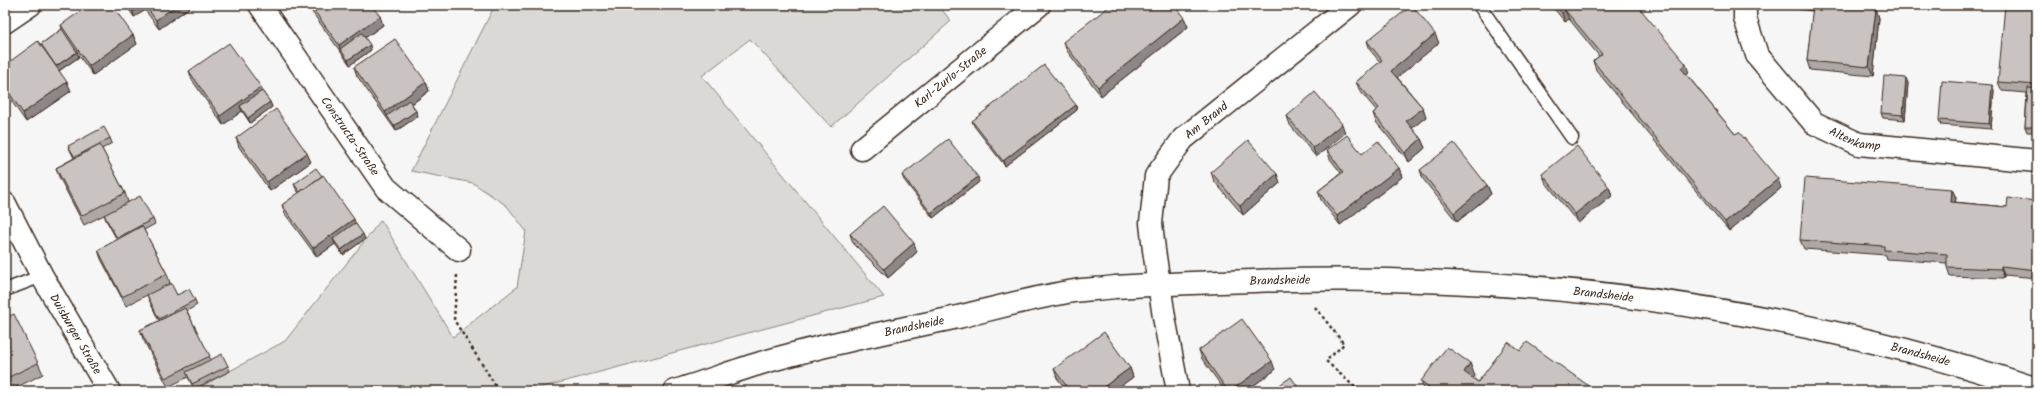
<svg xmlns="http://www.w3.org/2000/svg" width="2042" height="396" viewBox="0 0 2042 396" font-family="Kalam,sans-serif">
	<style>
		.green { fill: #dbd9d6; stroke: #8b827a }
		.lines { fill: none; stroke-linecap: round; stroke-linejoin: round }
		.service-casing { stroke: #3b2a1e; stroke-width: 15 }
		.minor-casing { stroke: #3b2a1e; stroke-width: 25 }
		.secondary-casing { stroke: #3b2a1e; stroke-width: 25 }
		.path { stroke: #3b2a1e; stroke-width: 2.5; stroke-dasharray: 3 3; stroke-linecap: butt }
		.service { stroke: #fff; stroke-width: 12 }
		.minor { stroke: #fff; stroke-width: 22 }
		.secondary { stroke: #fff; stroke-width: 22 }
		.wall { fill: #ada8a6; stroke: #3b2a1e }
		.shaded-wall { fill: #8d8887; stroke: #3b2a1e }
		.building { fill: #c9c3c1; stroke: #3b2a1e }
		.labels { text-anchor: middle; stroke-width: 3; stroke-linejoin: round; paint-order: stroke }
		.street-label { font-size: 12px; fill: #3b2a1e; stroke: #fff }
	</style>
	<rect width="100%" height="100%" fill="#f7f6f6"/>
	<filter id="ink" filterUnits="userSpaceOnUse"><feTurbulence type="fractalNoise" baseFrequency=".025" numOctaves="2"/><feDisplacementMap in="SourceGraphic" scale="8" xChannelSelector="R" yChannelSelector="G"/><feConvolveMatrix kernelMatrix="1 2 1 2 8 2 1 2 1" color-interpolation-filters="sRGB"/></filter>
	<g filter="url(#ink)">
		<path class="green" d="M 495,5 L 938,5 L 951,21 L 831,127 L 750,39 L 702,76 L 884,297 L 528,391 L 193,391 L 285,341 L 381,220 L 453,337 L 517,287 L 526,231 L 507,206 L 473,183 L 411,171 Z"/>
		<g class="lines">
			<g class="service-casing">
				<path id="service" d="M 1479,5 L 1572,138
					M 5,290 L 42,276"/>
			</g>
			<g class="minor-casing">
				<g id="minor">
					<path id="s1" d="M 260,5 L 386,188 L 459,250"/>
					<path id="s2" d="M 1745,5 L 1745,18 L 1757,55 L 1814,123 L 1859,144 L 2037,161"/>
					<path d="M 5,22 L 30,5"/>
					<path id="s3" d="M 862,149 L 1039,5"/>
					<path id="s4" d="M 5,204 L 42,276 L 109,391"/>
					<path id="s5" d="M 1178,391 L 1164,317 L 1154,250 L 1151,223 L 1156,176 L 1183,139 L 1350,5"/>
				</g>
			</g>
			<g class="secondary-casing">
				<g id="secondary">
					<path id="s6" d="M 675,391 C 704,382 732,372 761,363 C 826,344 892,331 958,317 C 996,308 1035,297 1074,291 C 1087,289 1101,289 1115,287 C 1162,284 1208,282 1254,281 C 1519,272 1785,305 2037,389"/>
				</g>
			</g>
			<path class="path" d="M 457,275 L 454,320 L 499,391
				M 1315,307 L 1344,344 L 1326,361 L 1359,391"/>
			<use href="#service" class="service"/>
			<use href="#minor" class="minor"/>
			<use href="#secondary" class="secondary"/>
		</g>
		<path class="wall" d="M 126,5 L 193,5 L 159,29 L 145,10 L 134,17 Z
			M 307,5 L 371,5 L 383,25 L 365,38 L 371,50 L 350,65 Z
			M 1551,5 L 1637,5 L 1689,73 L 1687,75 L 1735,134 L 1781,188 L 1729,231 L 1596,70 L 1593,61 L 1599,56 L 1569,19 L 1565,22 Z
			M 1796,5 L 1868,5 L 1868,8 L 1876,9 L 1879,18 L 1873,76 L 1810,70 L 1807,61 L 1813,11 L 1798,9 Z
			M 2037,5 L 2037,132 L 2027,132 L 2025,127 L 2027,93 L 2002,91 L 1998,82 Z
			M 1184,18 L 1188,27 L 1101,96 L 1067,51 L 1063,42 Z
			M 61,25 L 133,35 L 137,44 L 93,75 L 79,56 L 79,57 L 59,71 L 71,91 L 26,122 L 5,92 L 5,65 L 41,44 L 62,29 Z
			M 1367,41 L 1439,43 L 1397,77 L 1423,108 L 1426,117 L 1412,128 L 1421,139 L 1425,148 L 1409,162 L 1376,122 L 1373,113 L 1376,110 L 1360,91 L 1356,82 L 1380,62 L 1370,50 Z
			M 354,67 L 426,82 L 429,91 L 412,104 L 418,116 L 396,131 L 357,76 Z
			M 189,71 L 261,87 L 262,91 L 270,102 L 272,107 L 250,123 L 242,111 L 223,125 L 192,80 Z
			M 1908,83 L 1905,120 L 1883,118 L 1881,113 Z
			M 1994,90 L 1991,129 L 1941,125 L 1939,120 Z
			M 1076,105 L 1077,110 L 1005,166 L 974,126 L 972,121 Z
			M 1287,116 L 1345,133 L 1316,157 L 1290,125 Z
			M 110,138 L 112,143 L 102,149 L 125,193 L 128,202 L 153,219 L 155,224 L 144,230 L 167,274 L 170,283 L 177,295 L 195,300 L 197,305 L 187,311 L 211,360 L 228,366 L 230,371 L 194,389 L 188,377 L 168,387 L 143,339 L 140,330 L 159,321 L 149,300 L 147,295 L 126,306 L 101,259 L 98,250 L 117,240 L 106,220 L 104,215 L 84,225 L 59,177 L 56,168 L 74,158 L 68,146 Z
			M 236,138 L 311,162 L 270,191 L 239,147 Z
			M 1327,150 L 1362,154 L 1399,168 L 1402,177 L 1340,225 L 1321,200 L 1318,191 L 1341,173 L 1330,159 Z
			M 1420,170 L 1487,185 L 1491,194 L 1457,222 L 1423,179 Z
			M 1211,172 L 1277,174 L 1280,183 L 1243,215 L 1214,181 Z
			M 1542,174 L 1609,187 L 1612,196 L 1578,223 L 1546,183 Z
			M 902,175 L 979,182 L 933,218 L 904,180 Z
			M 294,184 L 355,223 L 365,239 L 343,255 L 335,244 L 317,257 L 285,214 L 282,205 L 299,193 L 296,189 Z
			M 1952,189 L 1956,198 L 1955,202 L 2007,207 L 2037,201 L 2037,278 L 2004,275 L 2004,278 L 1950,276 L 1947,267 L 1947,263 L 1887,259 L 1886,255 L 1804,249 L 1800,240 Z
			M 850,234 L 917,252 L 888,278 L 853,243 Z
			M 5,318 L 38,363 L 43,374 L 9,391 L 5,391 Z
			M 1199,350 L 1275,370 L 1246,391 L 1225,391 L 1202,359 Z
			M 1520,351 L 1596,391 L 1425,391 L 1421,381 L 1475,376 L 1473,378 L 1478,382 Z
			M 1130,368 L 1133,377 L 1114,391 L 1067,391 L 1057,378 L 1054,369 Z"/>
		<path class="shaded-wall" d="M 143,5 L 146,10 L 134,17 L 133,12 Z
			M 177,5 L 193,5 L 159,29 L 156,20 Z
			M 1864,5 L 1868,5 L 1867,16 L 1864,7 Z
			M 1876,9 L 1879,18 L 1873,76 L 1869,67 Z
			M 1565,10 L 1569,19 L 1565,22 L 1562,13 Z
			M 380,16 L 383,25 L 343,53 L 340,49 L 339,45 Z
			M 1184,18 L 1188,27 L 1101,96 L 1098,87 Z
			M 1435,34 L 1439,43 L 1394,80 L 1391,71 Z
			M 133,35 L 137,44 L 93,75 L 89,66 Z
			M 370,45 L 371,50 L 350,65 L 348,60 Z
			M 77,52 L 79,57 L 57,72 L 55,67 Z
			M 1686,64 L 1689,73 L 1684,77 L 1681,68 Z
			M 1906,78 L 1908,83 L 1905,120 L 1903,115 Z
			M 67,82 L 71,91 L 26,122 L 23,113 Z
			M 426,82 L 429,91 L 390,120 L 387,116 L 385,112 Z
			M 1992,85 L 1994,90 L 1991,129 L 1989,124 Z
			M 261,87 L 264,96 L 240,106 L 242,111 L 223,125 L 220,116 Z
			M 270,102 L 272,107 L 250,123 L 248,118 Z
			M 1076,105 L 1077,110 L 1005,166 L 1003,161 Z
			M 1423,108 L 1426,117 L 1410,130 L 1406,121 Z
			M 416,111 L 418,116 L 396,131 L 394,126 Z
			M 1342,124 L 1345,133 L 1316,157 L 1313,148 Z
			M 1421,139 L 1425,148 L 1409,162 L 1405,153 Z
			M 307,153 L 311,162 L 270,191 L 267,182 Z
			M 1399,168 L 1402,177 L 1340,225 L 1337,216 Z
			M 1277,174 L 1280,183 L 1243,215 L 1240,206 Z
			M 978,177 L 979,182 L 933,218 L 931,213 Z
			M 1778,179 L 1781,188 L 1729,231 L 1725,222 Z
			M 1487,185 L 1491,194 L 1457,222 L 1454,213 Z
			M 1609,187 L 1612,196 L 1578,223 L 1575,214 Z
			M 1952,189 L 1956,198 L 1954,211 L 1951,202 Z
			M 354,219 L 357,228 L 333,239 L 335,244 L 317,257 L 313,248 Z
			M 363,234 L 365,239 L 343,255 L 341,250 Z
			M 914,243 L 917,252 L 888,278 L 884,269 Z
			M 2001,266 L 2004,275 L 2004,278 L 2001,269 Z
			M 1272,361 L 1275,370 L 1246,391 L 1230,391 Z
			M 1470,363 L 1475,376 L 1468,385 L 1464,372 Z
			M 1130,368 L 1133,377 L 1114,391 L 1098,391 Z"/>
		<path class="building" d="M 89,5 L 112,5 L 133,35 L 89,66 L 61,25 Z
			M 127,5 L 143,5 L 133,12 Z
			M 145,5 L 177,5 L 156,20 Z
			M 310,5 L 371,5 L 380,16 L 339,45 Z
			M 1111,5 L 1174,5 L 1184,18 L 1098,87 L 1063,42 Z
			M 1412,5 L 1435,34 L 1391,71 L 1423,108 L 1406,121 L 1421,139 L 1405,153 L 1373,113 L 1379,108 L 1356,82 L 1382,60 L 1367,41 Z
			M 1555,5 L 1637,5 L 1686,64 L 1681,68 L 1735,134 L 1739,132 L 1778,179 L 1725,222 L 1593,61 L 1602,54 L 1565,10 L 1562,13 Z
			M 1813,5 L 1864,5 L 1864,7 L 1876,9 L 1869,67 L 1807,61 Z
			M 2005,5 L 2037,5 L 2037,85 L 1998,82 Z
			M 62,29 L 77,52 L 56,66 L 41,44 Z
			M 362,33 L 370,45 L 348,60 L 340,49 Z
			M 395,39 L 426,82 L 385,112 L 354,67 Z
			M 38,41 L 67,82 L 23,113 L 5,87 L 5,65 Z
			M 229,43 L 261,87 L 220,116 L 189,71 Z
			M 1044,65 L 1076,105 L 1003,161 L 972,121 Z
			M 1884,76 L 1906,78 L 1903,115 L 1881,113 Z
			M 1942,81 L 1992,85 L 1989,124 L 1939,120 Z
			M 2028,88 L 2037,89 L 2037,127 L 2025,127 Z
			M 262,91 L 270,102 L 248,118 L 240,106 Z
			M 1315,92 L 1342,124 L 1313,148 L 1287,116 Z
			M 409,100 L 416,111 L 394,126 L 387,116 Z
			M 276,109 L 307,153 L 267,182 L 236,138 Z
			M 104,127 L 110,138 L 75,157 L 68,146 Z
			M 1347,135 L 1362,154 L 1378,141 L 1399,168 L 1337,216 L 1318,191 L 1343,172 L 1327,150 Z
			M 948,139 L 978,177 L 931,213 L 902,175 Z
			M 1248,140 L 1277,174 L 1240,206 L 1211,172 Z
			M 1454,143 L 1487,185 L 1454,213 L 1420,170 Z
			M 100,145 L 125,193 L 81,216 L 56,168 Z
			M 1577,146 L 1609,187 L 1575,214 L 1542,174 Z
			M 316,168 L 322,176 L 300,192 L 294,184 Z
			M 323,175 L 354,219 L 313,248 L 282,205 Z
			M 1805,178 L 1952,189 L 1951,202 L 2007,207 L 2008,198 L 2037,201 L 2037,270 L 2001,266 L 2001,269 L 1947,267 L 1947,254 L 1884,250 L 1884,246 L 1800,240 Z
			M 140,196 L 153,219 L 117,238 L 104,215 Z
			M 883,206 L 914,243 L 884,269 L 850,234 Z
			M 355,223 L 363,234 L 341,250 L 333,239 Z
			M 142,226 L 167,274 L 122,297 L 98,250 Z
			M 171,283 L 177,295 L 189,289 L 195,300 L 159,319 L 147,295 Z
			M 185,308 L 210,356 L 165,378 L 140,330 Z
			M 14,314 L 38,363 L 5,379 L 5,318 Z
			M 1242,319 L 1272,361 L 1230,391 L 1228,391 L 1199,350 Z
			M 1104,332 L 1130,368 L 1098,391 L 1070,391 L 1054,369 Z
			M 1508,342 L 1520,351 L 1527,342 L 1596,391 L 1434,391 L 1421,381 L 1447,347 L 1470,363 L 1464,372 L 1478,382 Z
			M 222,354 L 228,366 L 192,384 L 186,372 Z
			M 1291,377 L 1301,391 L 1271,391 Z"/>
	</g>
	<g class="labels">
		<g class="street-label">
			<text dy="4" stroke="none"><textPath href="#s3" startOffset="114">Karl-Zurlo-Straße</textPath></text>
			<text dy="4" stroke="none"><textPath href="#s5" startOffset="293">Am Brand</textPath></text>
			<text dy="4" stroke="none"><textPath href="#s1" startOffset="159">Constructa-Straße</textPath></text>
			<text dy="4" stroke="none"><textPath href="#s2" startOffset="185">Altenkamp</textPath></text>
			<text dy="4" stroke="none"><textPath href="#s6" startOffset="618">Brandsheide</textPath></text>
			<text dy="4" stroke="none"><textPath href="#s6" startOffset="942">Brandsheide</textPath></text>
			<text dy="4" stroke="none"><textPath href="#s6" startOffset="248">Brandsheide</textPath></text>
			<text dy="4" stroke="none"><textPath href="#s4" startOffset="148">Duisburger Straße</textPath></text>
			<text dy="4" stroke="none"><textPath href="#s6" startOffset="1265">Brandsheide</textPath></text>
		</g>
	</g>
	<rect width="2042" height="396" fill="none" stroke="#fff" stroke-width="20"/>
	<rect x="10" y="10" width="2022" height="376" fill="none" stroke="#3b2a1e" stroke-width="1.5" filter="url(#ink)"/>
</svg>
